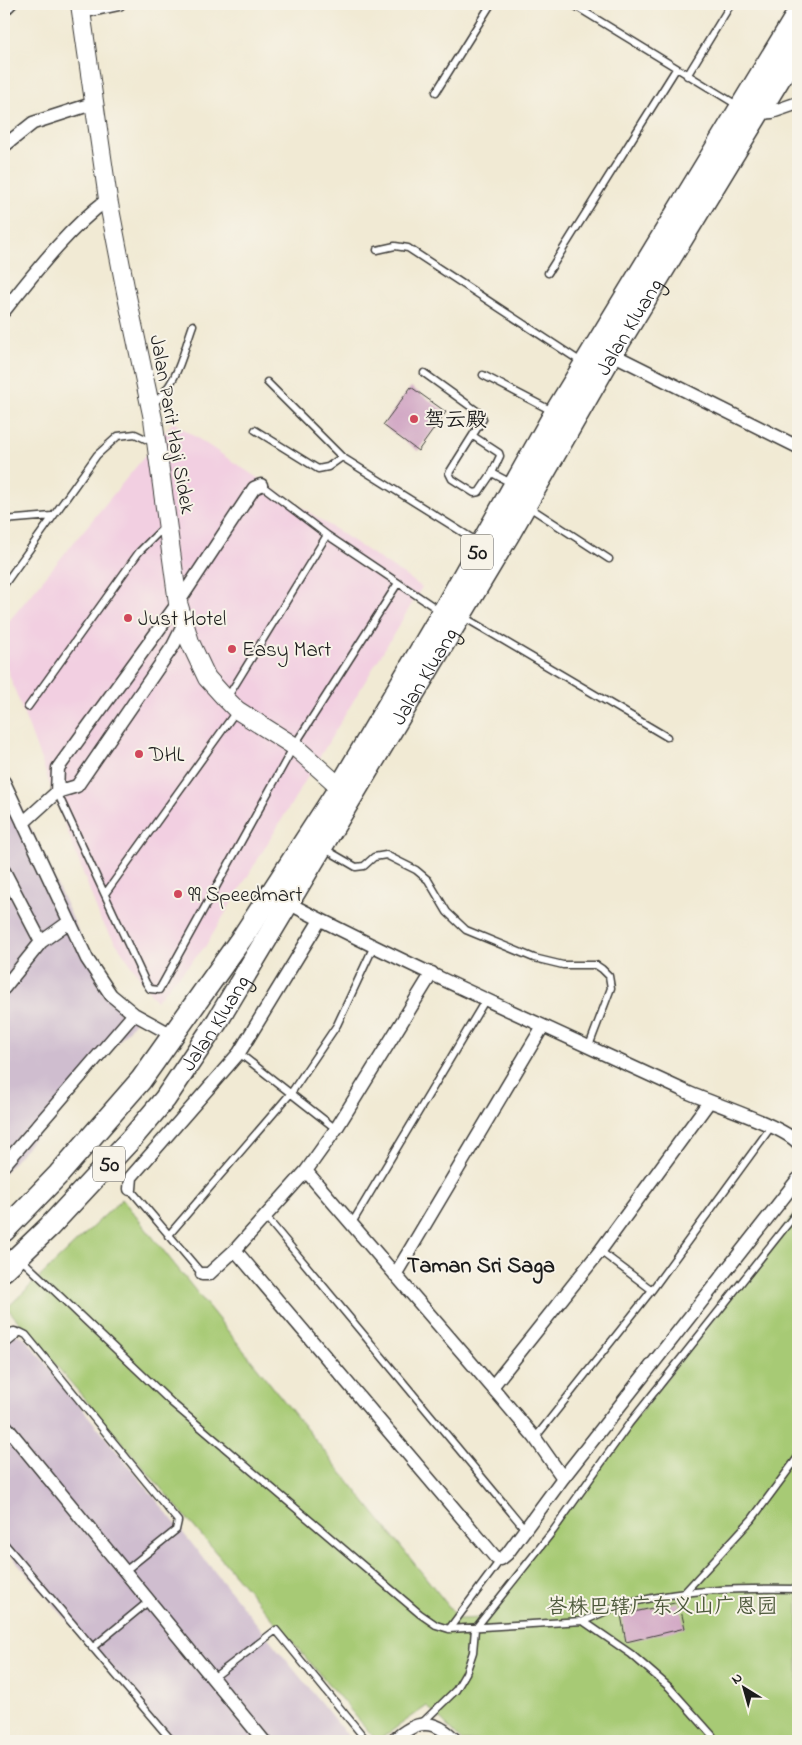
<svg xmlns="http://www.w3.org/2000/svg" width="802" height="1745" viewBox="0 0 802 1745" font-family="'Indie Flower','LXGW WenKai TC',sans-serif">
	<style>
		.built { fill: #f2cfe1 }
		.industrial { fill: #cfbdcf }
		.green { fill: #a7ca74; stroke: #627348 }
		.building { fill: #cea0c1 }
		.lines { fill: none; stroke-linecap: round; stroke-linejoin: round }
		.lane-casing { stroke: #3c3b38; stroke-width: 9 }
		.street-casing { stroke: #3c3b38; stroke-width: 15 }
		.secondary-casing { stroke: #3c3b38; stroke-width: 20 }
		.highway-casing { stroke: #3c3b38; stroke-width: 24 }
		.lane { stroke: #fff; stroke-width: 6 }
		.street { stroke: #fff; stroke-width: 12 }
		.secondary { stroke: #fff; stroke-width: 18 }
		.highway { stroke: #fff; stroke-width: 21 }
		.poi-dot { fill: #d1495b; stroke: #f7f3e8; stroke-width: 2 }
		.labels { text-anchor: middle; stroke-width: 4; stroke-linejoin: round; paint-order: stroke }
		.shield { fill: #f7f3e8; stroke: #5e5c59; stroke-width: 1 }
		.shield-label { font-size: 20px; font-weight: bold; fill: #1c1c1c }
		.street-label { font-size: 21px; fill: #1c1c1c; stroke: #f7f3e8 }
		.poi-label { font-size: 21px; fill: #1c1c1c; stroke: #f7f3e8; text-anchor: start }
		.park-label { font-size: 21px; fill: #4d593b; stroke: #f7f3e8 }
		.neighbourhood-label { font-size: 22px; font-weight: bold; fill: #1c1c1c; stroke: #f7f3e8 }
	</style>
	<rect width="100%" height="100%" fill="#f7f3e8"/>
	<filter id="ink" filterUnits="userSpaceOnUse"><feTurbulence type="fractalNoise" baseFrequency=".02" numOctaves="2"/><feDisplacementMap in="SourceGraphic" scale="10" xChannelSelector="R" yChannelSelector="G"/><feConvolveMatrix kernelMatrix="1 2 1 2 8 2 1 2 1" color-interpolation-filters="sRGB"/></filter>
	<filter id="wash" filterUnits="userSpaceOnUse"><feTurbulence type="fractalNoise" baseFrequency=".0096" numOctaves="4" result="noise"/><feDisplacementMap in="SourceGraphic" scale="20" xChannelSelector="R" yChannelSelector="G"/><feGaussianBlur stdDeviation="1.12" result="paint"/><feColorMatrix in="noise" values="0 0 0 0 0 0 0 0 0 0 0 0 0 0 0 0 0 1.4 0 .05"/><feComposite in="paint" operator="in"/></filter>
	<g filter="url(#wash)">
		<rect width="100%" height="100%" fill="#f1ead4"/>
		<path class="built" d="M 173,422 L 422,587 L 205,947 L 156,1001 L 101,921 L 4,661 L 4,627 Z"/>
		<path class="industrial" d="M 4,771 L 90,956 L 113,991 L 142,1014 L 4,1173 Z
			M 9,1332 L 24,1337 L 352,1741 L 171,1741 L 4,1547 L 4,1336 Z"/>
		<path class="green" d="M 122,1199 L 459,1619 L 481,1618 L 798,1209 L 798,1741 L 462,1741 L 427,1706 L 377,1741 L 7,1308 Z"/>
		<g id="blocks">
			<path class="building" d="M 411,387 L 446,412 L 418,451 L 383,425 Z
				M 679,1602 L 685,1628 L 626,1642 L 621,1615 Z"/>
		</g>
	</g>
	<g filter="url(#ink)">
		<use href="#blocks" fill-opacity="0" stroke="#3c3b38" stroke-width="1"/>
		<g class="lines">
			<g class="lane-casing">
				<path id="lane" d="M 572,4 L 737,105
					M 4,14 L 14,4
					M 687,76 L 731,4
					M 436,92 L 491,4
					M 377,250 L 395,246 L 408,248 L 583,363
					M 548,273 L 676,69
					M 424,373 L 481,414 L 483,419 L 449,473 L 452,479 L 474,493 L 479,492 L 492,473 L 511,483
					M 483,375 L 552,411
					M 267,382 L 342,457 L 478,542
					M 152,405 C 179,381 181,358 193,325
					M 255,430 L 318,469 L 328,467 L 342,457
					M 473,436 L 499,453 L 500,456 L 492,473
					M 261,485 L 327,535 L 440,611
					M 529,507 L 609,559
					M 4,520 L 52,516
					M 4,585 L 97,455 L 118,436 L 135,434 L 154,443
					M 462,616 L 667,737
					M 227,698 L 327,535
					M 28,707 L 139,552 L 164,527
					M 57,792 L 146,983 L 150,989 L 159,990 L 294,746 L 398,583
					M 325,849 L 356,867 L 364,866 L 374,857 L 386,855 L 416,870 L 428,880 L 447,912 L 466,930 L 534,958 L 563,965 L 596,965 L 602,969 L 609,976 L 611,988 L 589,1046
					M 105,894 L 237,710
					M 239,1053 L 336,1129
					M 130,1189 L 202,1274
					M 266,1217 L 525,1529
					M 352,1223 L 486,999
					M 168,1236 L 291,1093 L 337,1025 L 373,948
					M 600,1251 L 652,1290
					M 21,1259 L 172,1403 L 420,1614 L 436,1625 L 449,1629 L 583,1621 L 631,1654 L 669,1687 L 712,1735 L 714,1741
					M 14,1334 L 20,1332 L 26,1335 L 178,1521 L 176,1530 L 125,1571
					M 535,1438 L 652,1290 L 771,1127
					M 4,1543 L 172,1741
					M 684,1593 L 752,1519 L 798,1457
					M 583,1621 C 596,1616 609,1609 623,1605 C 678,1589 741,1588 798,1589
					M 449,1629 L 501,1559
					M 92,1648 L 149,1601
					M 213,1678 L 276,1630 L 367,1741
					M 422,1723 L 456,1690 L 466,1673 L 473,1652 L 475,1629 L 553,1531 L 629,1424 L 798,1211"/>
			</g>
			<g class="street-casing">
				<path id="street" d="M 82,12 L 119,4
					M 759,113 L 772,112 L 798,103
					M 4,146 L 33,123 L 95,103
					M 4,311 C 36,271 67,230 108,199
					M 612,354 L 798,447
					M 4,782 L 87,959 L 111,995 L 134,1014 L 174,1036
					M 57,792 L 58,768 L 178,603 L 254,488 L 261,485
					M 23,823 L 57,792 L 77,786 L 173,646 L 184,624
					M 4,871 L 41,942
					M 288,903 C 419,971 555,1031 689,1093 C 714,1104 783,1126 798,1143
					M 4,988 L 41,942 L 69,922
					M 4,1165 L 134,1014
					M 306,1171 L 492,1387 L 535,1438 L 563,1478
					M 130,1189 L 131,1177 L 239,1053 L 320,920
					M 235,1250 L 496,1558 L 501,1559 L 507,1554 L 563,1478 L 798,1179
					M 202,1274 L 209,1274 L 235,1250 L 306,1171 L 336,1129 L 432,973
					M 395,1275 L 543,1026
					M 4,1342 L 14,1334
					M 492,1387 L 600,1251 L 709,1102
					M 4,1424 L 264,1741
					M 393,1741 C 416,1720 433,1717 456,1741"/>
			</g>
			<g class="secondary-casing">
				<path id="secondary" d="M 80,4 L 108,199 L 126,292 L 153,419 L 178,603 L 190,642 L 207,678 L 226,699 L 237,710 L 294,746 L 340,787"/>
			</g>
			<g class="highway-casing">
				<g id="highway">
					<path d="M 4,1231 L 59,1174 L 141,1080 L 244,935 L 340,787 L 443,612 L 555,413 L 798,13"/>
					<path id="s1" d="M 4,1270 L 49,1227 L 132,1138 L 165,1099 L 218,1020 L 509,534 L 612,354 L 798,48"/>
				</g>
			</g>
			<use href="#lane" class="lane"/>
			<use href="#street" class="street"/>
			<use href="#secondary" class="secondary"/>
			<use href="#highway" class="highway"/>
		</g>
	</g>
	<g class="poi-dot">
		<circle cx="414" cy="419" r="5"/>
		<circle cx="128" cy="618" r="5"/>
		<circle cx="232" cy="649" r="5"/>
		<circle cx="139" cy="754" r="5"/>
		<circle cx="178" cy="894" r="5"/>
	</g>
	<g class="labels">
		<g class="shield">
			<rect x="461" y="534.5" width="32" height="35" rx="4"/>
			<rect x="93" y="1146.5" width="32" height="35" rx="4"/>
		</g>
		<g class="shield-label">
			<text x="477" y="559">50</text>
			<text x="109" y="1171">50</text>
		</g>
		<g class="street-label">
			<text dy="7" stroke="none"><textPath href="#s1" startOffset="1136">Jalan Kluang</textPath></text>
			<text transform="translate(173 424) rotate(80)" y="7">Jalan Parit Haji Sidek</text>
			<text dy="7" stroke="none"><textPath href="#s1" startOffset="731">Jalan Kluang</textPath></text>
			<text dy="7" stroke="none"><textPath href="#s1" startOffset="326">Jalan Kluang</textPath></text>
		</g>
		<g class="poi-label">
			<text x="424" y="426">驾云殿</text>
			<text x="138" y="625">Just Hotel</text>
			<text x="242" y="656">Easy Mart</text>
			<text x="149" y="761">DHL</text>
			<text x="188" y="901">99 Speedmart</text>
		</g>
		<g class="park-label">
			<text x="662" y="1613">峇株巴辖广东义山广恩园</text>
		</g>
		<g class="neighbourhood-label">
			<text x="481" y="1272">Taman Sri Saga</text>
		</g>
	</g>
	<rect width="802" height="1745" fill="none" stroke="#f7f3e8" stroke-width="20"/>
	<g transform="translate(744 1688) rotate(323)" stroke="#f7f3e8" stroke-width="4" paint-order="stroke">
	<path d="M0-4L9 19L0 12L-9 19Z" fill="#1c1c1c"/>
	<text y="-8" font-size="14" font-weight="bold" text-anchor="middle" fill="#1c1c1c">N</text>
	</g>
</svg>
